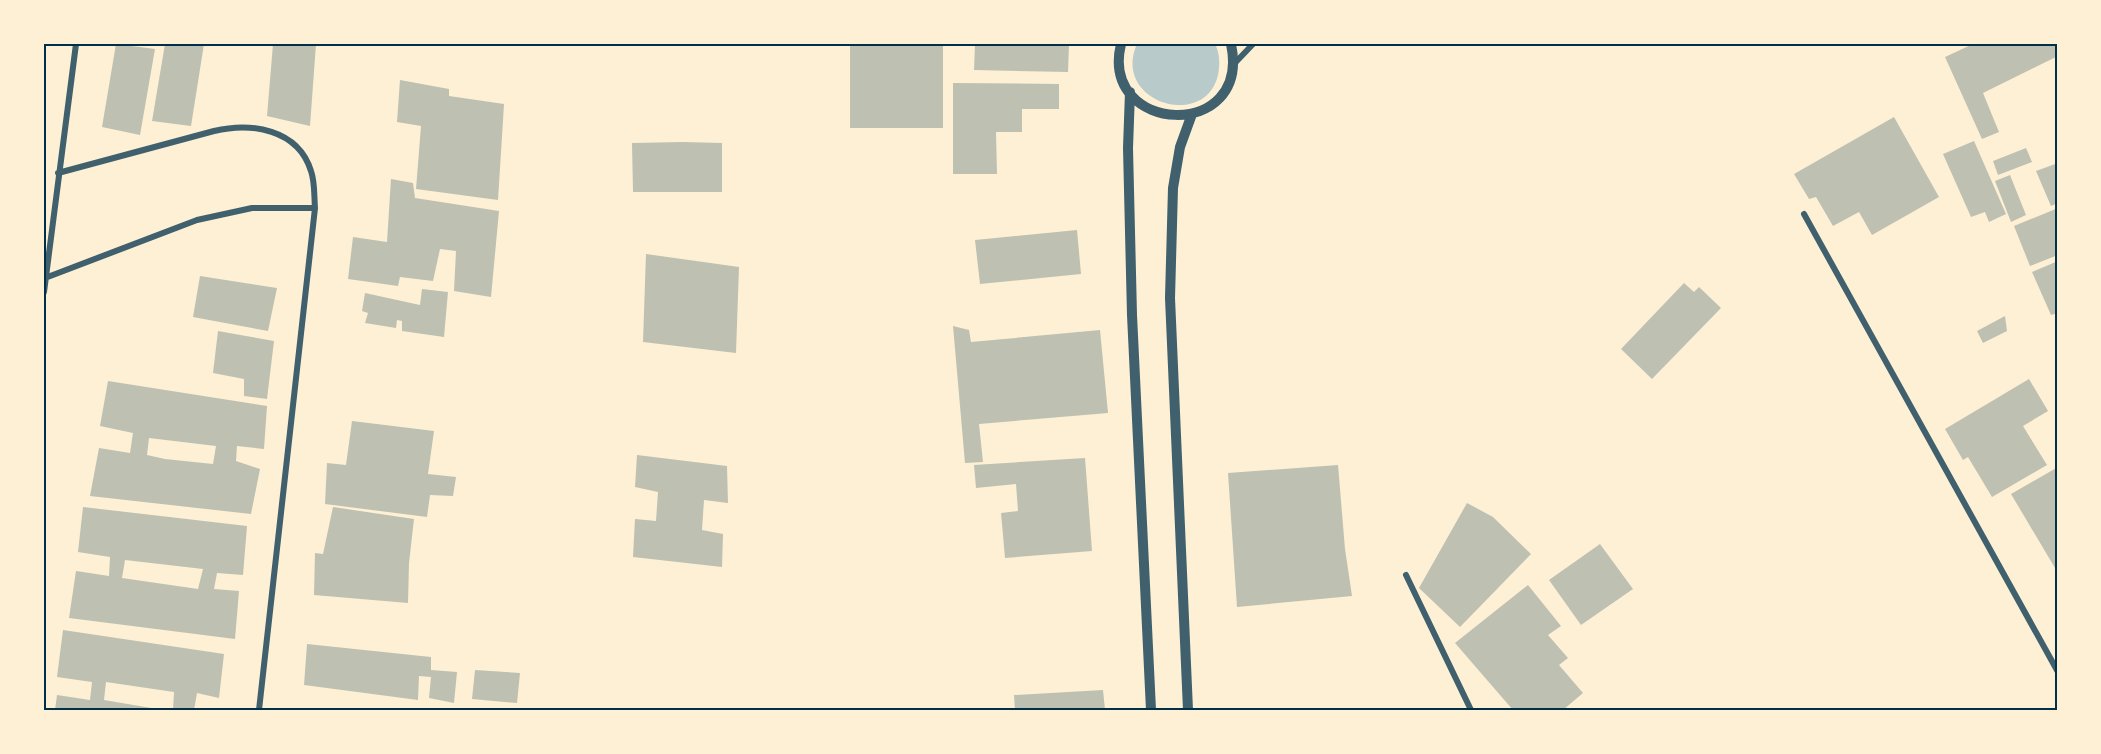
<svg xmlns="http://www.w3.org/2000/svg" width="2101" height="754" viewBox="0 0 2101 754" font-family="Raleway,sans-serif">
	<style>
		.green { fill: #b9caca }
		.building { fill: #bec0b2; fill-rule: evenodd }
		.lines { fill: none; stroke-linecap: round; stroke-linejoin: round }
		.minor { stroke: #3f606c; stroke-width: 6 }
		.tertiary { stroke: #3f606c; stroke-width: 10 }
		.neatline { fill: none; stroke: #003049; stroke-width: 2 }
	</style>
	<rect width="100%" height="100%" fill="#fdf0d5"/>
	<path class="green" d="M 1137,44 L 1215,44 C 1220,54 1220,64 1218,75 C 1205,131 1111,102 1137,44 Z"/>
	<path class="building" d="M 116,44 L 155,49 L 140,135 L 102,127 Z
		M 165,44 L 204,44 L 191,126 L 152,121 Z
		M 273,44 L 316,44 L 310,126 L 267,116 Z
		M 850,44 L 943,44 L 943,128 L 850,128 Z
		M 975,44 L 1069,44 L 1068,72 L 974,70 Z
		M 1973,44 L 2058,44 L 2058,56 L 1983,93 L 1999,132 L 1982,139 L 1945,57 Z
		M 400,80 L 449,89 L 449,96 L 504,104 L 498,200 L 416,189 L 421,126 L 397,122 Z
		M 953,83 L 1059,84 L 1059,109 L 1022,109 L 1022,132 L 996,132 L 997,174 L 953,174 Z
		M 1894,117 L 1939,197 L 1872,235 L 1859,212 L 1833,226 L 1816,197 L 1809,199 L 1794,174 Z
		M 1974,141 L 2006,214 L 1989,222 L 1985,212 L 1971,217 L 1943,154 Z
		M 683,142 L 722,143 L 722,192 L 633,192 L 632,143 Z
		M 2026,148 L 2032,162 L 1998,175 L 1993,161 Z
		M 2058,163 L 2058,203 L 2051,206 L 2036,171 Z
		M 2010,175 L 2026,215 L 2011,222 L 1995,181 Z
		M 391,179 L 413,183 L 415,198 L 499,211 L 491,297 L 454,291 L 456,251 L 440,249 L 433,281 L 400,277 L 398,286 L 348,279 L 353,237 L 387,242 Z
		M 2058,208 L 2058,255 L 2030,266 L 2014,226 Z
		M 1077,230 L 1081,274 L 980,284 L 975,240 Z
		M 646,254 L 739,267 L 736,353 L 643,342 Z
		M 2058,261 L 2058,313 L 2051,315 L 2032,272 Z
		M 200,276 L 277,288 L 268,331 L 193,317 Z
		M 1684,283 L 1694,292 L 1699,287 L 1721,308 L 1652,379 L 1621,349 Z
		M 422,289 L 448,292 L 444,337 L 402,331 L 402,321 L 397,320 L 396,328 L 365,323 L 368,313 L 362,311 L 365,293 L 420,305 Z
		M 2005,316 L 2007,331 L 1983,343 L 1977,331 Z
		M 953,326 L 969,330 L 971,342 L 1100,330 L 1108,413 L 979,424 L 983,462 L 965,463 Z
		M 218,331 L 274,341 L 267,399 L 244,396 L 244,379 L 213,373 Z
		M 2029,379 L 2048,411 L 2023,426 L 2047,465 L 1992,497 L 1968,457 L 1963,460 L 1945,429 Z
		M 108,381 L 267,406 L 264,449 L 237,446 L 236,461 L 260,469 L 251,514 L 90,496 L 99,448 L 130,453 L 133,433 L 100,426 ZM 149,438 L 216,446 L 213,464 L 165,459 L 147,455 Z
		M 352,421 L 434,431 L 428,474 L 456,477 L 453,496 L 430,495 L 427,517 L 325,504 L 327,463 L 346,465 Z
		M 637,455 L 727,466 L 728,503 L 704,500 L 702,530 L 723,534 L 722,567 L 633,557 L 635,519 L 656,521 L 658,492 L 635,487 Z
		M 1085,458 L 1092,551 L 1005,558 L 1001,513 L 1018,511 L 1016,484 L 976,488 L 974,465 Z
		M 1338,465 L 1345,549 L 1352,596 L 1237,607 L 1228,473 Z
		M 2058,467 L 2058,573 L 2011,494 Z
		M 1467,503 L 1493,517 L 1531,554 L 1460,627 L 1419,588 Z
		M 83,507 L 247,526 L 243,575 L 217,573 L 214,589 L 239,591 L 235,639 L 69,618 L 76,571 L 109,576 L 110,557 L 78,552 ZM 125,560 L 203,569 L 198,589 L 122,578 Z
		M 333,507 L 414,519 L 409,563 L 408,603 L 314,595 L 315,553 L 323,554 Z
		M 1600,544 L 1633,589 L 1581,625 L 1549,580 Z
		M 1528,585 L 1561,626 L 1548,635 L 1568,658 L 1559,665 L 1583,693 L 1563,710 L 1513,710 L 1455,643 Z
		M 63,630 L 224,654 L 219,698 L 197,693 L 194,710 L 173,710 L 174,692 L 106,682 L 104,700 L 163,710 L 55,710 L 57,695 L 90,700 L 92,682 L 57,677 Z
		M 307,644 L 431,657 L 431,670 L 457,672 L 454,703 L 429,698 L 431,677 L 419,676 L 418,700 L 304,685 Z
		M 475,670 L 520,673 L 517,703 L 472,699 Z
		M 1103,690 L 1105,710 L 1015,710 L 1014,695 Z"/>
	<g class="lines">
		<path class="minor" d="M 1233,65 L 1253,44
			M 58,173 L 214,131 C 251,122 298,129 311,171 C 315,182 314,196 315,208 L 259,710
			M 1804,214 L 2058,672
			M 45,278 L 197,220 L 252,208 L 315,208
			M 44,292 L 76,44
			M 1406,575 L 1471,710"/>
		<path class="tertiary" d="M 1121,44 C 1099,135 1252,142 1231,44
			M 1130,92 L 1128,148 L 1132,315 L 1151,710
			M 1188,710 L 1170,298 L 1173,188 L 1180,147 L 1192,114"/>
	</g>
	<rect width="2101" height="754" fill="none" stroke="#fdf0d5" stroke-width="90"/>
	<rect x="45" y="45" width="2011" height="664" class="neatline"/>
</svg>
